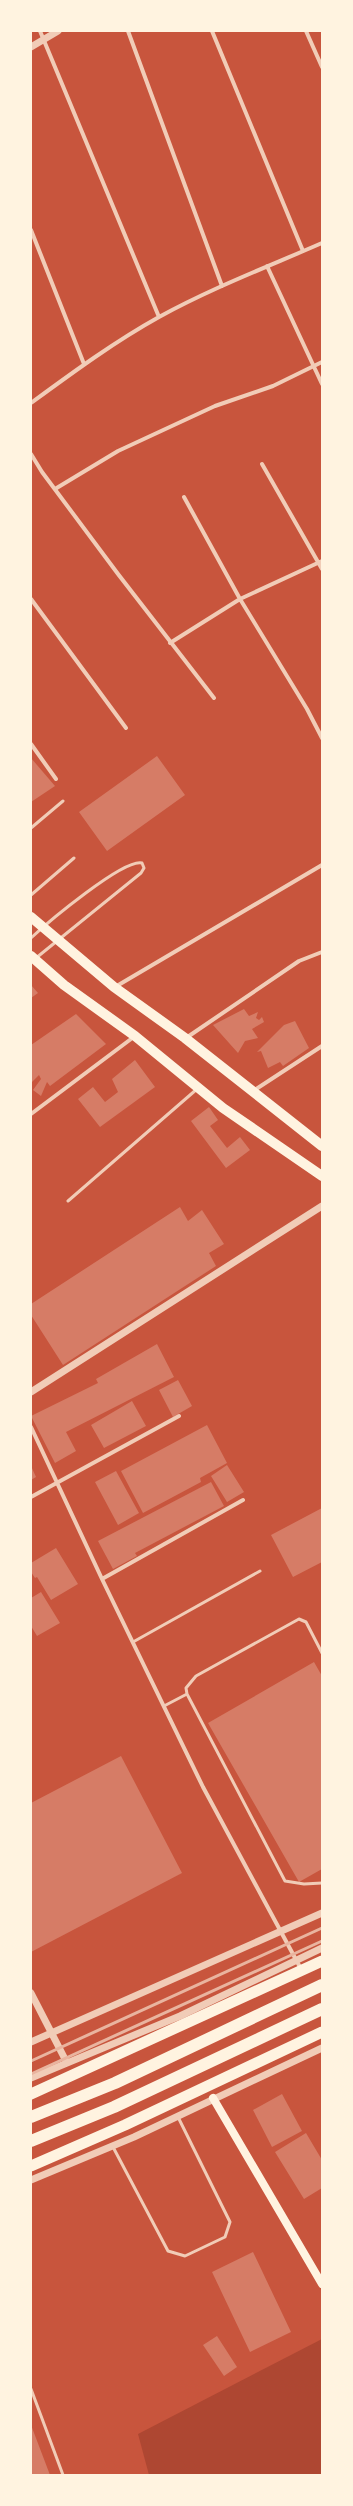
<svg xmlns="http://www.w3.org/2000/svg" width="353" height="2506" viewBox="0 0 353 2506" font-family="Inter,sans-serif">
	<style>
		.green { fill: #ae4732 }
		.building { fill: #d67c66 }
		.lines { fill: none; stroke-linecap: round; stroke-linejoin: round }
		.service { stroke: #f1ccb7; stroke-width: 3 }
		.minor { stroke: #f1ccb7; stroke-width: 4 }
		.tertiary { stroke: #f1ccb7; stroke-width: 7 }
		.secondary { stroke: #fff3e0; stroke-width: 8 }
		.primary { stroke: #fff3e0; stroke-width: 10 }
		.trunk { stroke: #fff3e0; stroke-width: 11 }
		.motorway { stroke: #fff3e0; stroke-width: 12 }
		.rail { stroke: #e9b49f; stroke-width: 3 }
	</style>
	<rect width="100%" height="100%" fill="#c8553d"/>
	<path class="green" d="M 322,2339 L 322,2475 L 149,2475 L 138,2434 Z"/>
	<path class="building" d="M 157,756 L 185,795 L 107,851 L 79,812 Z
		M 31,758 L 55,786 L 31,802 Z
		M 31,985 L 38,993 L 31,998 Z
		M 244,1009 L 249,1016 L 258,1012 L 256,1018 L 259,1020 L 262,1017 L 264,1022 L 252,1029 L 258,1038 L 245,1041 L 238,1053 L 213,1025 Z
		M 76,1014 L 106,1044 L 50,1086 L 47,1082 L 41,1096 L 33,1090 L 41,1079 L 39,1075 L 31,1083 L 31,1045 Z
		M 295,1021 L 309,1048 L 283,1066 L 280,1062 L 268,1068 L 261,1051 L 257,1052 L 284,1025 Z
		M 135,1060 L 155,1087 L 100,1127 L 78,1099 L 93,1087 L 105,1102 L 118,1092 L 112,1079 Z
		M 209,1107 L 218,1120 L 210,1126 L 227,1148 L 240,1137 L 250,1150 L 226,1168 L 191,1121 Z
		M 180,1207 L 188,1221 L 202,1210 L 224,1244 L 209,1253 L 216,1266 L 63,1365 L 31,1315 L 31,1304 Z
		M 157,1344 L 174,1377 L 66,1432 L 76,1451 L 55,1463 L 31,1416 L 98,1383 L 96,1379 Z
		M 178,1380 L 192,1406 L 173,1417 L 159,1390 Z
		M 132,1401 L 146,1426 L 104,1448 L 91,1425 Z
		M 207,1425 L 227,1463 L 200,1478 L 201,1482 L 143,1513 L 121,1471 Z
		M 227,1465 L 244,1492 L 227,1502 L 211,1476 Z
		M 31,1466 L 36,1477 L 31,1480 Z
		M 116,1471 L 139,1513 L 118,1525 L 95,1482 Z
		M 211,1482 L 224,1506 L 135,1553 L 137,1556 L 113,1569 L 98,1541 Z
		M 322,1508 L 322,1562 L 293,1577 L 271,1535 Z
		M 56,1548 L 78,1584 L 51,1600 L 37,1577 L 35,1578 L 31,1572 L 31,1563 Z
		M 41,1592 L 60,1623 L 37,1636 L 31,1626 L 31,1598 Z
		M 314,1662 L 322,1676 L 322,1869 L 299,1882 L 208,1723 Z
		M 121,1756 L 182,1873 L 31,1952 L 31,1803 Z
		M 282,2094 L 302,2131 L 272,2147 L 253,2110 Z
		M 306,2133 L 322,2160 L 322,2188 L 304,2199 L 275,2152 Z
		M 253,2252 L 291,2332 L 250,2352 L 212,2272 Z
		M 217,2336 L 237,2367 L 224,2376 L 203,2345 Z
		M 31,2425 L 50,2475 L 31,2475 Z"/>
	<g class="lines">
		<path class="service" d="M 31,828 L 63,801
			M 31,895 L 74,858
			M 31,938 C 47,923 124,858 142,863 L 144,868 L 141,873 L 36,958
			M 68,1201 L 197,1089
			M 133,1642 L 260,1571
			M 322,1653 L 306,1622 L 299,1619 L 196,1676 L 186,1688 L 187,1694 L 285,1881 L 304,1884 L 322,1883
			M 164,1706 L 187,1694
			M 113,2147 L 168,2251 L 185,2256 L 225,2237 L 230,2222 L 178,2117
			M 31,2389 L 63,2475"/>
		<path class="minor" d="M 40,31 L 159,317
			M 128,31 L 222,286
			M 212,31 L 303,251
			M 306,31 L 322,67
			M 31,230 L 84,364
			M 267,266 L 322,384
			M 31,403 C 72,373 114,342 159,317 C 212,288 267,267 322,243
			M 31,454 L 42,472 L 118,574 L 214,698
			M 262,464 L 322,569
			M 55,489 L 118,451 L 215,406 L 273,386 L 322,362
			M 184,497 L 240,599 L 307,709 L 322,738
			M 31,599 L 126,728
			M 170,643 L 240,599 L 322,561
			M 31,744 L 56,779
			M 115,987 L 322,865
			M 186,1038 L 299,961 L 322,952
			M 253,1091 L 322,1046
			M 31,1114 L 135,1036
			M 31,1427 L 102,1579 L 243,1500
			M 31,1497 L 179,1416
			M 102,1579 L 203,1787 L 301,1969"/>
		<path class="tertiary" d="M 31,47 L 58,31
			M 31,1392 L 322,1206
			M 31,1993 L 67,2063
			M 31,2042 L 322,1913
			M 31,2078 L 180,2016 L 322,1948
			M 31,2180 L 134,2137 L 322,2048"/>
		<path class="secondary" d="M 213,2098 L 322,2284"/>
		<path class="primary" d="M 31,917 L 114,987 L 185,1038 L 322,1146
			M 31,956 L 64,985 L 135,1036 L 223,1108 L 322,1176"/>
		<path class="trunk" d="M 31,2094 L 322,1961
			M 31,2166 L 125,2125 L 322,2032"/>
		<path class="motorway" d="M 31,2117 L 115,2083 L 322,1985
			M 31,2141 L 114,2107 L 322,2009"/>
		<path class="rail" d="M 31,2061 L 322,1928
			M 31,2074 L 322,1941"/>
	</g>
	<rect width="353" height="2506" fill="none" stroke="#fff3e0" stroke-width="64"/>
</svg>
